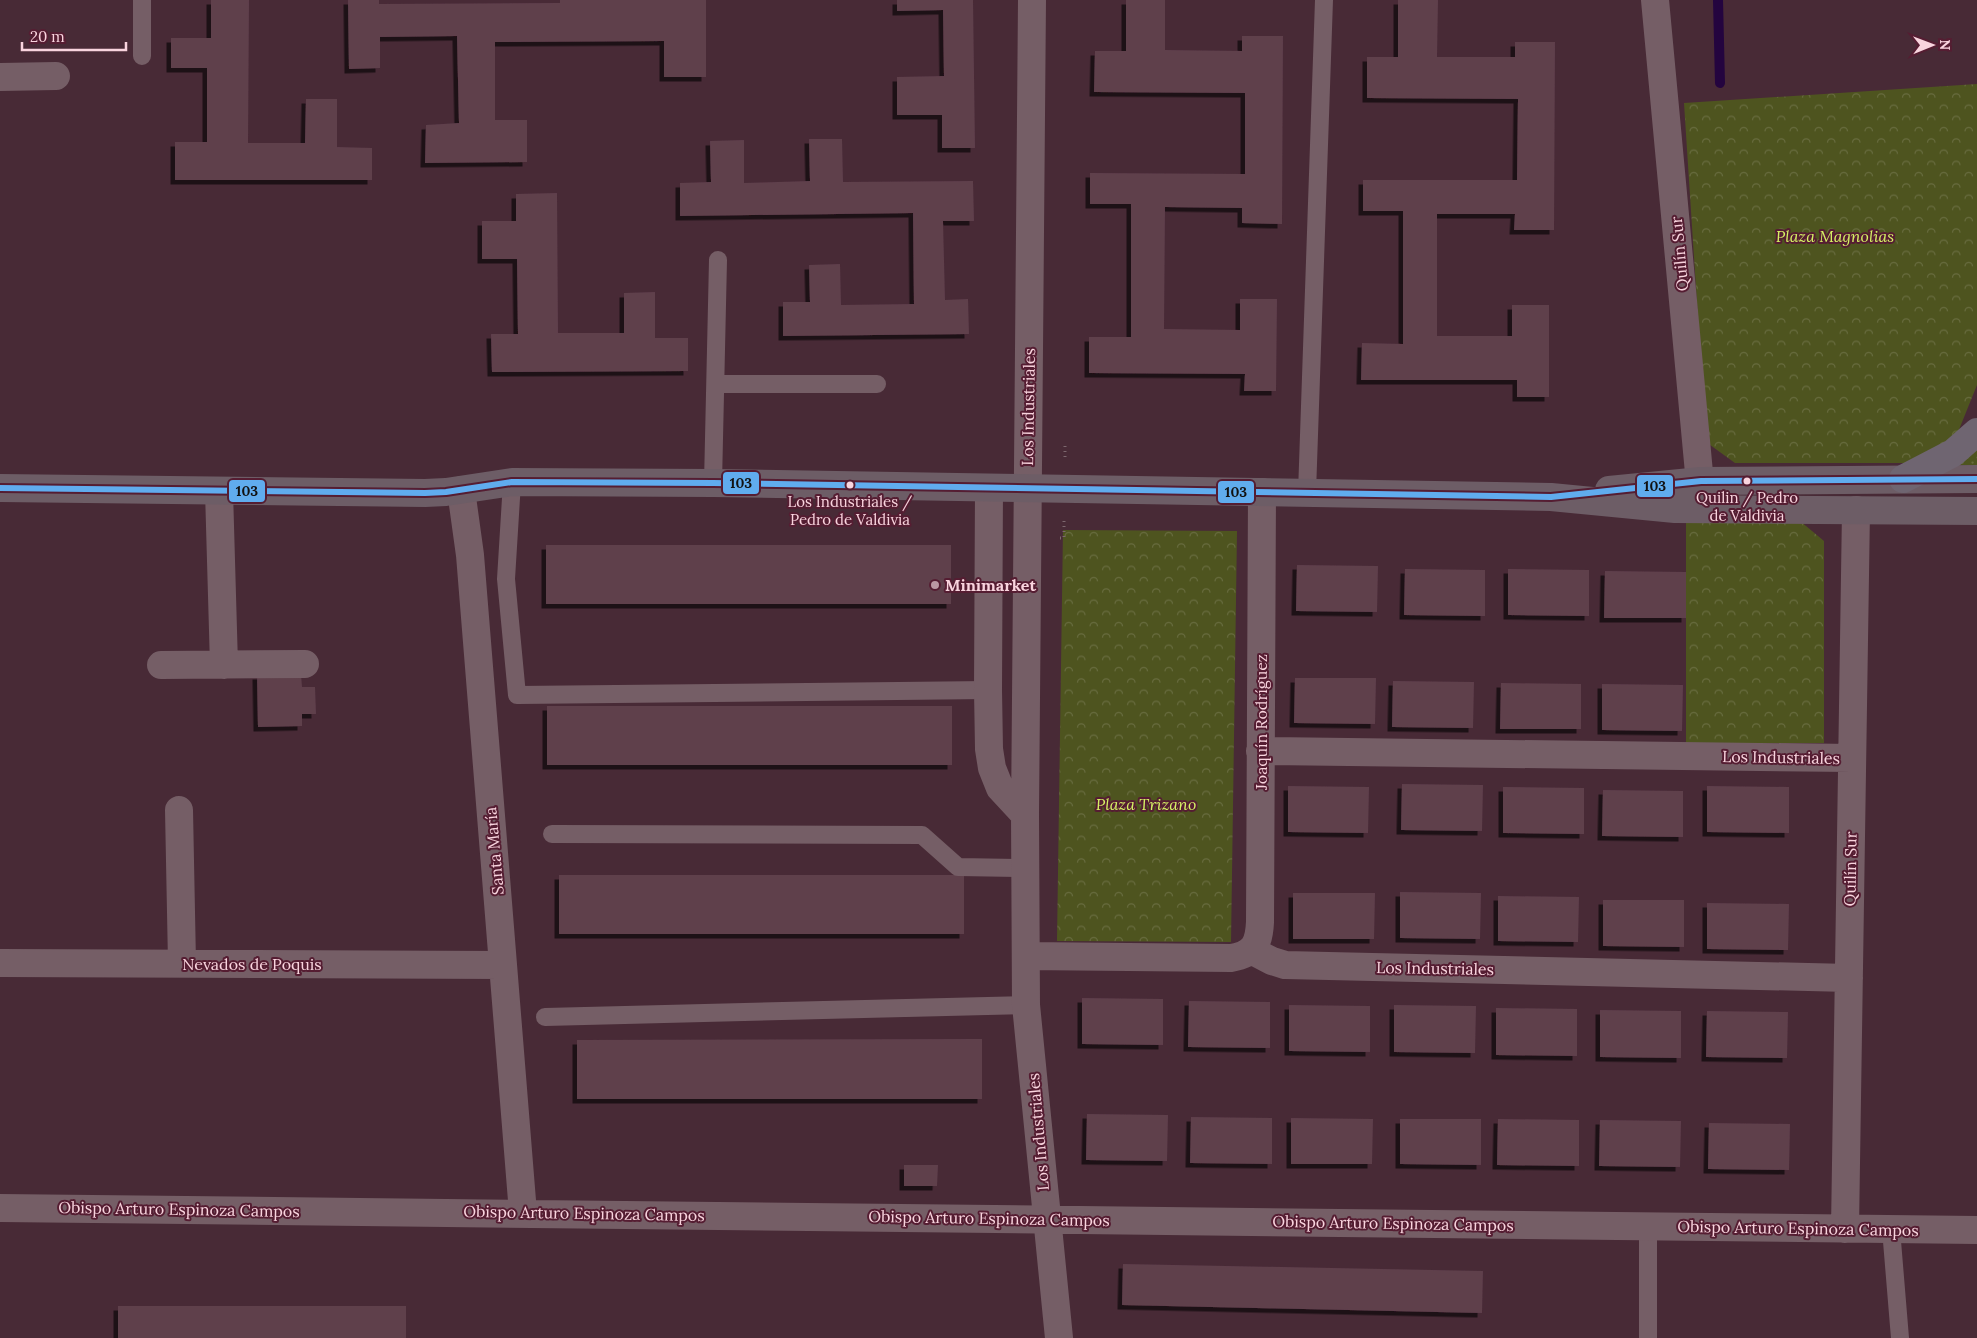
<svg xmlns="http://www.w3.org/2000/svg" width="1977" height="1338" viewBox="0 0 1977 1338" font-family="Lora,serif">
	<style>
		.grass { fill: url(#grass-dots) }
		.forest { fill: url(#forest-crowns) }
		.lines { fill: none; stroke-linecap: round; stroke-linejoin: round }
		.stream { stroke: #24043f; stroke-width: 10 }
		.building { fill: #5f3f4c; filter: url(#shadow) }
		.path { stroke: #7d686f; stroke-width: 3; stroke-dasharray: 1 4; stroke-linecap: butt }
		.lane { stroke: #755e66; stroke-width: 18 }
		.street { stroke: #755e66; stroke-width: 28 }
		.secondary { stroke: #6d5d66; stroke-width: 28 }
		.primary { stroke: #6f6571; stroke-width: 28 }
		.bus-1-casing { stroke: #551d32; stroke-width: 10 }
		.bus-1 { stroke: #60acee; stroke-width: 6 }
		.bus-dot { fill: #f9d4de; stroke: #551d32; stroke-width: 2 }
		.poi-dot { fill: #bb98a3; stroke: #551d32; stroke-width: 2 }
		.labels { text-anchor: middle; stroke-width: 4; stroke-linejoin: round; paint-order: stroke }
		.bus-label { font-size: 15px; fill: #f9d4de; stroke: #551d32 }
		.park-label { font-size: 16px; font-style: italic; fill: #d6f365; stroke: #551d32 }
		.street-label { font-size: 16px; fill: #f9d4de; stroke: #551d32 }
		.poi-label { font-size: 16px; font-weight: bold; fill: #f9d4de; stroke: #551d32; text-anchor: start }
		.line-badge { stroke: #551d32; stroke-width: 2 }
		.pale-badge-label { font-size: 14px; text-anchor: middle; font-weight: bold; fill: #111 }
	</style>
	<defs>
		<pattern id="grass-dots" width="8" height="8" patternUnits="userSpaceOnUse" patternTransform="scale(1.25)"><rect width="8" height="8" fill="#4e541f"/><path d="M2 2h.1M6 6h.1" fill="none" stroke="#686c3f" stroke-width="1.8" stroke-linecap="round"/></pattern>
		<pattern id="forest-crowns" width="20" height="18" patternUnits="userSpaceOnUse" patternTransform="scale(1.25)"><rect width="20" height="18" fill="#4e541f"/><path d="M2 6a3 3 0 1 1 6 0M12 15a3 3 0 1 1 6 0" fill="none" stroke="#686c3f"/></pattern>
		<filter id="shadow"><feDropShadow dx="-4.5" dy="4.5" stdDeviation="0" flood-color="#0009"/></filter>
	</defs>
	<rect width="100%" height="100%" fill="#482a36"/>
	<path class="grass" d="M 1977,443 L 1977,465 L 1956,465 Z"/>
	<path class="forest" d="M 1977,84 L 1977,385 L 1956,437 L 1910,463 L 1735,463 L 1706,442 L 1684,103 Z
		M 1686,521 L 1800,521 L 1824,541 L 1824,743 L 1686,743 Z
		M 1063,530 L 1237,531 L 1231,942 L 1057,941 Z"/>
	<g class="lines">
		<path class="stream" d="M 1718,0 L 1720,83"/>
	</g>
	<path class="building" d="M 211,0 L 249,0 L 248,143 L 305,143 L 306,99 L 337,99 L 337,147 L 372,148 L 372,180 L 175,180 L 175,142 L 207,142 L 207,68 L 171,68 L 171,38 L 211,38 Z
		M 348,0 L 379,0 L 379,4 L 560,3 L 560,0 L 706,0 L 706,77 L 664,77 L 664,41 L 495,42 L 495,120 L 527,120 L 527,162 L 425,163 L 426,125 L 459,123 L 457,36 L 380,37 L 380,68 L 349,69 Z
		M 897,0 L 973,0 L 975,148 L 942,148 L 942,115 L 897,115 L 897,77 L 944,76 L 943,10 L 897,11 Z
		M 1126,0 L 1165,0 L 1165,50 L 1242,51 L 1242,36 L 1283,36 L 1282,224 L 1242,223 L 1242,208 L 1165,207 L 1164,329 L 1240,330 L 1240,299 L 1277,299 L 1276,391 L 1244,391 L 1245,374 L 1089,373 L 1089,337 L 1131,337 L 1131,204 L 1090,204 L 1090,173 L 1245,174 L 1245,93 L 1094,92 L 1095,51 L 1126,51 Z
		M 1398,0 L 1438,0 L 1437,57 L 1515,57 L 1515,42 L 1555,42 L 1554,230 L 1514,230 L 1515,214 L 1437,214 L 1437,336 L 1512,336 L 1512,305 L 1549,305 L 1549,397 L 1517,397 L 1517,380 L 1361,380 L 1362,343 L 1403,344 L 1403,211 L 1363,211 L 1363,180 L 1517,180 L 1518,99 L 1367,98 L 1367,57 L 1398,57 Z
		M 809,139 L 842,139 L 843,182 L 973,181 L 974,221 L 943,221 L 945,300 L 968,299 L 969,334 L 783,336 L 783,302 L 810,302 L 809,265 L 840,264 L 841,305 L 914,304 L 913,213 L 680,216 L 680,183 L 711,182 L 710,141 L 744,140 L 744,183 L 810,181 Z
		M 557,193 L 558,333 L 624,333 L 624,293 L 655,292 L 655,338 L 688,338 L 688,371 L 492,372 L 491,334 L 518,334 L 517,259 L 482,259 L 482,221 L 516,221 L 516,194 Z
		M 546,545 L 951,545 L 951,604 L 546,604 Z
		M 1297,565 L 1378,566 L 1377,612 L 1296,611 Z
		M 1405,569 L 1485,570 L 1485,616 L 1404,615 Z
		M 1508,569 L 1589,570 L 1589,616 L 1508,615 Z
		M 1605,571 L 1686,572 L 1686,618 L 1604,618 Z
		M 257,675 L 301,675 L 302,687 L 315,687 L 316,714 L 302,714 L 302,726 L 258,727 Z
		M 1295,678 L 1376,678 L 1375,724 L 1294,723 Z
		M 1393,681 L 1474,682 L 1473,728 L 1392,727 Z
		M 1501,683 L 1581,684 L 1581,729 L 1500,729 Z
		M 1602,684 L 1683,685 L 1682,731 L 1602,730 Z
		M 547,706 L 952,706 L 952,765 L 547,765 Z
		M 1402,784 L 1483,785 L 1482,831 L 1401,830 Z
		M 1288,786 L 1369,787 L 1368,833 L 1288,832 Z
		M 1707,786 L 1789,787 L 1789,833 L 1707,832 Z
		M 1503,787 L 1584,788 L 1584,834 L 1503,833 Z
		M 1603,790 L 1683,791 L 1683,837 L 1602,836 Z
		M 559,875 L 964,875 L 964,934 L 559,934 Z
		M 1400,892 L 1481,893 L 1480,939 L 1400,938 Z
		M 1293,893 L 1375,893 L 1374,939 L 1293,939 Z
		M 1498,896 L 1579,897 L 1578,942 L 1498,941 Z
		M 1603,900 L 1684,900 L 1684,947 L 1603,946 Z
		M 1707,903 L 1789,904 L 1788,950 L 1707,949 Z
		M 1082,998 L 1163,999 L 1163,1045 L 1082,1044 Z
		M 1189,1001 L 1270,1002 L 1270,1048 L 1188,1047 Z
		M 1289,1005 L 1370,1006 L 1370,1052 L 1289,1051 Z
		M 1394,1005 L 1476,1006 L 1475,1053 L 1394,1052 Z
		M 1496,1008 L 1577,1009 L 1577,1056 L 1496,1055 Z
		M 1600,1010 L 1681,1011 L 1681,1058 L 1600,1057 Z
		M 1707,1011 L 1788,1012 L 1787,1058 L 1706,1057 Z
		M 982,1039 L 982,1099 L 577,1099 L 577,1040 Z
		M 1087,1114 L 1168,1115 L 1167,1161 L 1086,1160 Z
		M 1191,1117 L 1272,1118 L 1272,1164 L 1190,1163 Z
		M 1291,1118 L 1373,1119 L 1372,1164 L 1291,1164 Z
		M 1400,1119 L 1481,1119 L 1481,1165 L 1400,1164 Z
		M 1498,1119 L 1579,1120 L 1579,1166 L 1497,1165 Z
		M 1600,1120 L 1681,1121 L 1680,1167 L 1599,1166 Z
		M 1709,1123 L 1790,1124 L 1789,1170 L 1708,1169 Z
		M 904,1165 L 938,1165 L 937,1186 L 904,1186 Z
		M 1123,1264 L 1483,1271 L 1482,1313 L 1122,1305 Z
		M 118,1306 L 406,1306 L 406,1338 L 118,1338 Z"/>
	<g class="lines">
		<path class="path" d="M 1065,457 L 1065,443
			M 1060,538 L 1064,538 L 1064,521"/>
		<path class="lane" d="M 142,56 L 142,0
			M 716,384 L 877,384
			M 512,482 L 506,579 L 517,695 L 988,690
			M 713,483 L 718,260
			M 1307,493 L 1324,0
			M 552,834 L 922,835 L 958,867 L 1025,868
			M 545,1017 L 1026,1005
			M 1891,1229 L 1900,1338
			M 1648,1338 L 1648,1227"/>
		<path class="street" d="M 1032,0 L 1025,815 L 1026,1005 L 1059,1338
			M 1655,0 L 1702,505
			M 0,77 L 56,76
			M 989,488 L 988,690 L 989,749 L 992,768 L 1000,788 L 1025,815
			M 461,490 L 470,555 L 523,1213
			M 219,491 L 224,665
			M 161,665 L 305,664
			M 1260,751 L 1852,758
			M 179,810 L 182,963
			M 1251,950 L 1272,961 L 1285,965 L 1849,978
			M 1026,956 L 1231,958 C 1254,954 1259,944 1260,922 L 1262,492
			M 0,963 L 503,965
			M 0,1208 L 1977,1230
			M 1845,1229 L 1856,510"/>
		<path class="secondary" d="M 0,488 L 425,493 L 446,492 L 512,482 L 713,483 L 1551,497 L 1675,509 L 1977,511
			M 1609,490 L 1701,481 L 1977,479"/>
		<path class="primary" d="M 1903,479 L 1953,453 L 1977,432"/>
		<g class="bus-1-casing">
			<path id="bus-1" d="M 0,488 L 425,493 L 446,492 L 512,482 L 713,483 L 1551,497 L 1701,481 L 1977,479"/>
		</g>
		<use href="#bus-1" class="bus-1"/>
	</g>
	<g class="bus-dot">
		<circle cx="1747" cy="481" r="4.5"/>
		<circle cx="850" cy="485" r="4.5"/>
	</g>
	<circle class="poi-dot" cx="935" cy="585" r="5"/>
	<g class="labels">
		<g class="bus-label">
			<text x="1747" y="503">Quilin / Pedro<tspan x="1747" dy="18">de Valdivia</tspan></text>
			<text x="850" y="507">Los Industriales /<tspan x="850" dy="18">Pedro de Valdivia</tspan></text>
		</g>
		<g class="park-label">
			<text x="1835" y="242">Plaza Magnolias</text>
			<text x="1146" y="810">Plaza Trizano</text>
		</g>
		<g class="street-label">
			<text transform="translate(1679 254) rotate(-95)" y="6">Quilín Sur</text>
			<text transform="translate(1028 407) rotate(-89)" y="6">Los Industriales</text>
			<text transform="translate(1261 722) rotate(-90)" y="6">Joaquín Rodríguez</text>
			<text transform="translate(1781 757) rotate(1)" y="6">Los Industriales</text>
			<text transform="translate(494 851) rotate(-95)" y="6">Santa María</text>
			<text transform="translate(1850 869) rotate(-89)" y="6">Quilín Sur</text>
			<text x="252" y="970">Nevados de Poquis</text>
			<text transform="translate(1435 968) rotate(1)" y="6">Los Industriales</text>
			<text transform="translate(1038 1132) rotate(-95)" y="6">Los Industriales</text>
			<text transform="translate(179 1209) rotate(1)" y="6">Obispo Arturo Espinoza Campos</text>
			<text transform="translate(584 1213) rotate(1)" y="6">Obispo Arturo Espinoza Campos</text>
			<text transform="translate(989 1218) rotate(1)" y="6">Obispo Arturo Espinoza Campos</text>
			<text transform="translate(1393 1223) rotate(1)" y="6">Obispo Arturo Espinoza Campos</text>
			<text transform="translate(1798 1228) rotate(1)" y="6">Obispo Arturo Espinoza Campos</text>
		</g>
		<g class="poi-label">
			<text x="945" y="591">Minimarket</text>
		</g>
	</g>
	<g class="line-badge">
		<rect x="722" y="471" width="38" height="24" rx="5" fill="#60acee"/>
		<rect x="1636" y="474" width="38" height="24" rx="5" fill="#60acee"/>
		<rect x="228" y="479" width="38" height="24" rx="5" fill="#60acee"/>
		<rect x="1217" y="480" width="38" height="24" rx="5" fill="#60acee"/>
	</g>
	<g class="pale-badge-label">
		<text x="741" y="488">103</text>
		<text x="1655" y="491">103</text>
		<text x="247" y="496">103</text>
		<text x="1236" y="497">103</text>
	</g>
	<g transform="translate(1932 45) rotate(89)" stroke="#551d32" stroke-width="4" paint-order="stroke">
	<path d="M0-4L9 19L0 12L-9 19Z" fill="#f9d4de"/>
	<text y="-8" font-size="14" font-weight="bold" text-anchor="middle" fill="#f9d4de">N</text>
	</g>
	<path d="M22 42v8h104v-8" fill="none" stroke="#f9d4de" stroke-width="2.5"/>
	<text x="30" y="42" font-size="15" fill="#f9d4de" stroke="#551d32" stroke-width="4" paint-order="stroke">20 m</text>
</svg>
